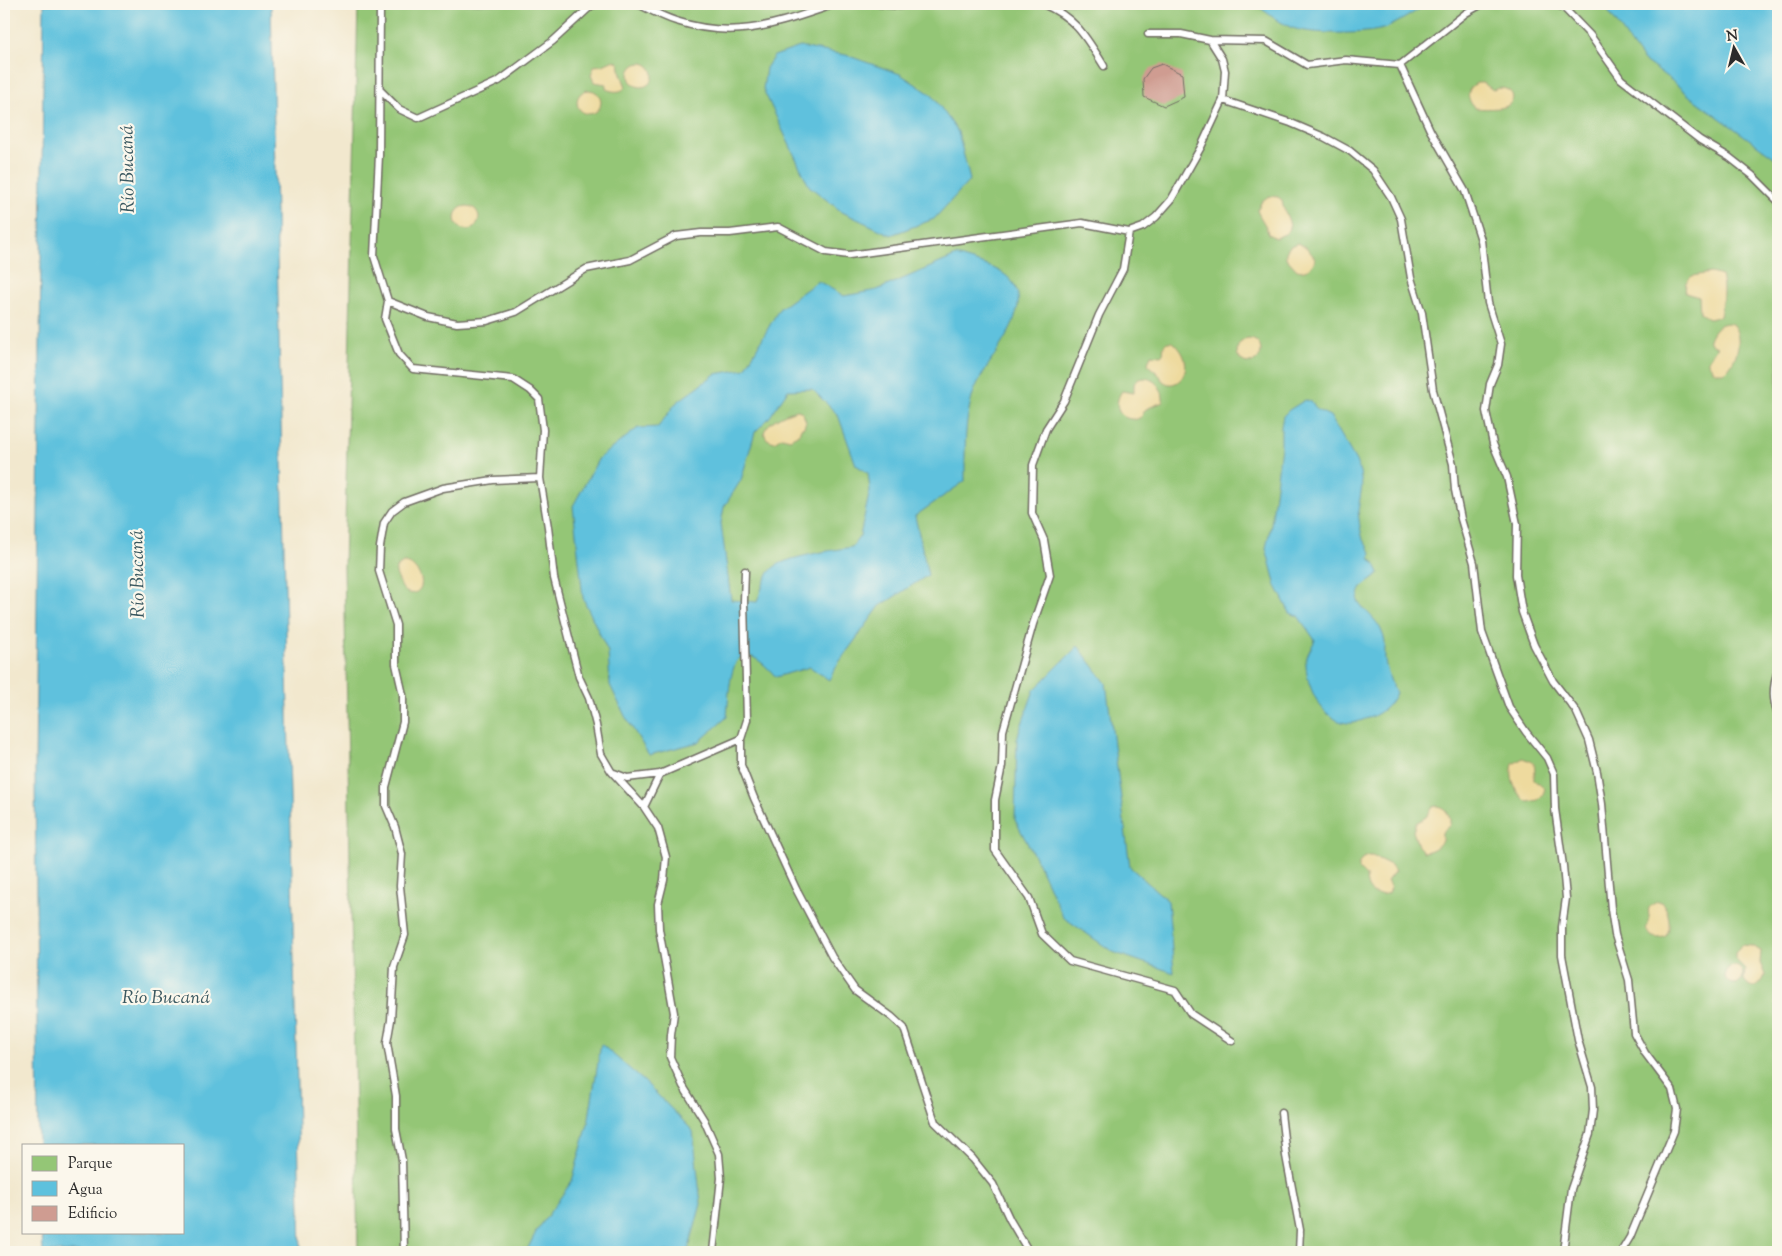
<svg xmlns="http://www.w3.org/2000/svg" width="1782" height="1256" viewBox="0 0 1782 1256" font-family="'Sorts Mill Goudy',serif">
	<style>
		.green { fill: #94c676; stroke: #607850 }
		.sand { fill: #eeda9e; stroke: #8c8264 }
		.water { fill: #5ec1dd; stroke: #447684; fill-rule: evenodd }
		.building { fill: #cf9c91 }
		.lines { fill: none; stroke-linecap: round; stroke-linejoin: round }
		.lane-casing { stroke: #716d64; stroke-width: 9 }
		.lane { stroke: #fff; stroke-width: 6 }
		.labels { text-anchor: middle; stroke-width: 4.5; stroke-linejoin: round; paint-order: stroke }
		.water-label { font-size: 19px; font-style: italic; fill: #3a5860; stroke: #fbf7ec }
	</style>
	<rect width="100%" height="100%" fill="#fbf7ec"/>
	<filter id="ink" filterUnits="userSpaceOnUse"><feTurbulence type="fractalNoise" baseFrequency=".02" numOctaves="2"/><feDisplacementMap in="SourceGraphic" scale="10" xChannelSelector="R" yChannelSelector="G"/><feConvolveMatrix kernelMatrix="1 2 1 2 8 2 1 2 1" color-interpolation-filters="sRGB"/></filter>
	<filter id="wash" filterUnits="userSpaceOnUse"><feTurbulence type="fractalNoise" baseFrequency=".0096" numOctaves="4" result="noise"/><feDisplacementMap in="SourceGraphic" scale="20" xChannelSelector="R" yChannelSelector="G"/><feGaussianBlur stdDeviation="1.12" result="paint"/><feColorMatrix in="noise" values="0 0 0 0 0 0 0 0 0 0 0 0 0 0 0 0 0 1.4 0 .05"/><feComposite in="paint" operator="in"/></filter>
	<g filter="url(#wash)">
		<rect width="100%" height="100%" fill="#f2e8ce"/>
		<path class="green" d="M 358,4 L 1778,4 L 1778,1252 L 358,1252 L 344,567 Z"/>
		<path class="sand" d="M 614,60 L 619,63 L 621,74 L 626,87 C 621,93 613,92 606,89 L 606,84 L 594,82 L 591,75 L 594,66 L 603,65 Z
			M629 75a12 12 0 1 1 24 0a12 12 0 1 1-24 0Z
			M 1477,83 L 1483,83 L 1493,90 C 1507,83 1521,97 1507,106 C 1502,109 1481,109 1475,108 C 1467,100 1465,89 1477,83 Z
			M577 102a12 12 0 1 1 24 0a12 12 0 1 1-24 0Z
			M 1269,196 L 1278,197 L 1282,200 C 1283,212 1290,218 1290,229 L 1285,234 L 1275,238 L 1268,234 C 1267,225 1260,219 1257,210 L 1262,201 Z
			M455 218a12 12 0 1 1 24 0a12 12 0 1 1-24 0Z
			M 1298,243 L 1306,247 L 1315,258 C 1314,267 1306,272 1297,270 L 1286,258 L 1286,252 L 1290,246 Z
			M 1711,273 L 1721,276 C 1725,288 1722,304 1720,316 L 1709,319 L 1700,313 L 1699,297 L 1685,293 L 1686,282 L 1692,276 Z
			M 1728,323 L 1732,324 C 1744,337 1737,361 1725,372 L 1715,372 L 1708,363 L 1708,359 L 1717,347 L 1711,344 L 1709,339 C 1713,330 1717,324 1728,323 Z
			M1237 351a12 12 0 1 1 24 0a12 12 0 1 1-24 0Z
			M 1167,342 L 1173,342 C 1201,366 1176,395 1162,380 C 1161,378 1160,375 1158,374 C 1154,369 1150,369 1148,363 L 1151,355 L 1161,356 L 1163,354 L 1164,345 Z
			M 1146,378 C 1157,380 1164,391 1163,402 L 1146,409 C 1143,412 1143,417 1139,418 C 1137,420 1134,419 1131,419 C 1116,417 1114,402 1122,391 L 1134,393 C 1134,382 1133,379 1146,378 Z
			M 798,410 L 802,412 L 806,421 L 804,427 L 801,428 L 799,434 L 790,439 L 782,437 L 774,442 L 767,439 L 764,433 C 766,422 787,412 798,410 Z
			M 403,563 C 409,563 412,565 416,570 C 433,590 406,604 400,583 C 398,578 395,574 396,568 Z
			M 1523,758 L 1533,762 C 1537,770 1533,776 1534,780 C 1536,782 1542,786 1545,789 L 1542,796 L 1538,800 L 1528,802 C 1515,795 1509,777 1513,764 Z
			M 1437,806 C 1446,807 1451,816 1450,825 L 1442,832 L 1442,841 C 1438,847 1432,851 1424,852 L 1418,846 L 1413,831 L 1416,823 L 1426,817 L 1433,807 Z
			M 1368,856 L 1372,856 L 1391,865 L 1395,871 L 1387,881 L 1391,888 L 1389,893 C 1373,898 1366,891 1366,876 L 1359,869 L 1359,864 L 1363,858 Z
			M 1657,902 L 1661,902 C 1669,908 1672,928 1666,936 C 1658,940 1650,938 1646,929 C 1647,926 1649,924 1649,921 C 1650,910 1644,909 1657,902 Z
			M 1741,945 L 1752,946 L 1761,951 L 1760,963 L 1765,975 C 1761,987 1752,992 1744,980 L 1745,969 L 1735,959 L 1735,953 Z
			M1725 975a9 9 0 1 1 18 0a9 9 0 1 1-18 0Z"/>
		<path class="water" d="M 44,4 L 271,4 L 301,1252 L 43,1252 L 42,1232 L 184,1232 L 184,1145 L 38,1145 L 35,769 Z
			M 1255,4 L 1426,4 C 1414,13 1399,22 1386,28 C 1369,35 1307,35 1290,27 C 1277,21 1266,12 1255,4 Z
			M 1603,4 L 1778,4 L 1778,160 L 1692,98 L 1671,80 L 1643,60 Z
			M 800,47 L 846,55 L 900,74 L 932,95 L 958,132 L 970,180 L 934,219 L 891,235 L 842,212 L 809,186 L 763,89 L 766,68 L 774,56 Z
			M 956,256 C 968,260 981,263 993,268 C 1055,295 985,357 973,394 C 964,422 965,451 965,481 L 915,516 L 928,575 L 880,606 L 837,665 L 829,680 L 810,667 L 776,677 C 730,624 730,682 727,717 L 699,742 L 649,755 L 625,716 L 610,685 L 608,652 L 583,598 L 573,506 L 599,458 L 638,428 L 658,427 L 676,403 L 715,374 L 745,369 L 779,309 L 818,281 L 844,296 L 877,290 ZM 812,389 L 838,415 L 856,465 L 868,473 L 870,490 L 860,536 L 852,547 C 835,550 782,557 772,569 C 764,577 761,592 757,602 L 731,600 L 721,523 L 724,507 L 741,480 L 755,432 L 769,418 L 788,390 Z
			M 1305,400 L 1312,402 L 1317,410 L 1330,416 L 1356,461 L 1360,472 L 1362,486 L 1358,511 L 1360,527 L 1363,540 L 1371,552 L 1370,558 L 1376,566 L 1379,574 C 1367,585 1360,583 1358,601 C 1365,612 1377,619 1382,632 C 1387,643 1384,648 1385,659 C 1386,670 1391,683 1396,693 C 1390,706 1380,715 1365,719 C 1360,721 1353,724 1347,723 C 1322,720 1307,688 1306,665 C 1305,656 1312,647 1315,640 L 1298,616 L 1290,613 L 1276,586 L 1266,548 L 1271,525 L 1281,447 L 1281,427 L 1283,416 L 1289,410 Z
			M 1078,646 L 1106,683 L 1130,867 L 1168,901 L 1174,973 L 1113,952 L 1063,917 L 1038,863 L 1015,820 L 1017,738 L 1034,690 Z
			M 601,1044 L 646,1083 L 693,1131 L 701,1204 L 688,1252 L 526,1252 L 536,1232 L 572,1181 L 588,1124 Z"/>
		<g id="blocks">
			<path class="building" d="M 1162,64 L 1182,74 L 1184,97 L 1164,106 L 1144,97 L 1143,79 L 1151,68 Z"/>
		</g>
	</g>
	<g filter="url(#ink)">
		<use href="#blocks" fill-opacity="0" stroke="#716d64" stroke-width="1"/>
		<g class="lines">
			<g class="lane-casing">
				<path id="lane" d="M 380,4 L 379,155 L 374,256 L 388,301
					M 638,4 C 650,10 663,17 676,21 C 738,41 778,23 836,4
					M 879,4 L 899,6 L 915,4
					M 1043,4 C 1076,18 1086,37 1104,66
					M 1556,4 L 1564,8 L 1590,35 L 1621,79 L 1700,140 L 1729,157 L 1752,175 L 1778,201
					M 1210,40 L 1266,41 L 1307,65 L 1346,60 L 1400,65 L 1466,13 L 1482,4
					M 1400,65 L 1430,130 L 1465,191 L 1481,240 L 1488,303 L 1501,344 L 1498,365 L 1490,384 L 1486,411 L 1493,444 L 1507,477 L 1517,524 L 1516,575 L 1522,612 L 1534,645 L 1553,681 L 1576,711 L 1589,740 L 1597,772 L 1602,804 L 1611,909 L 1615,935 L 1629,980 L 1634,1033 L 1645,1053 L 1672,1089 L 1677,1109 L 1674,1131 L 1630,1237 L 1621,1252
					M 380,90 L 399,109 L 418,118 L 499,81 L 553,41 L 591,6 L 596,4
					M 1223,100 L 1291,123 L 1324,137 L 1350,151 L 1373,170 L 1391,197 L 1401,219 L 1411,278 L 1422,313 L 1433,390 L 1453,464 L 1455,490 L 1461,519 L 1474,563 L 1482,632 L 1509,707 L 1526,732 L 1547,758 L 1554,774 L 1555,809 L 1563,866 L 1566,898 L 1562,927 L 1562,955 L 1578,1040 L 1592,1087 L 1593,1110 L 1590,1134 L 1571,1189 L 1563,1252
					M 1129,232 L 1123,269 L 1099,315 L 1064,401 L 1046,429 L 1033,465 L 1032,513 L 1044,540 L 1050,575 L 1033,624 L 1003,731 L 1002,766 L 995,800 L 995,850 L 1029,898 L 1042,934 L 1070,961 L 1175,990 L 1191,1014 L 1232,1041
					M 1778,671 C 1773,685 1772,700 1778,714
					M 741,739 L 741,765 L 754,798 L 796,889 L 832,957 L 855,990 L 892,1017 L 904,1028 L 935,1122 L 973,1159 L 993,1184 L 1010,1220 L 1029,1252
					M 614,773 L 627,778 L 660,774 L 741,739 L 747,720 L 744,601 L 745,571
					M 644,807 L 660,774
					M 1281,1113 L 1286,1156 L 1300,1230 L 1299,1252
					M 404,1252 L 402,1160 L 396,1129 L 396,1096 L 387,1043 L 391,1020 L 394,967 L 405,935 L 400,886 L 402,854 L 395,827 L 386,806 L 386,787 L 403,722 L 403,695 L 396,664 L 396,625 L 379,571 L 380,547 L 384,523 L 392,511 L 404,502 L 443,488 L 493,480 L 540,478
					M 713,1252 L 721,1178 L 719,1154 L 704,1120 L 683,1086 L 670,1057 L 671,1035 L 674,1013 L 659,929 L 658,904 L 664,880 L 666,857 L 658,828 L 644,807 L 611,771 L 601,754 L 596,725 L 589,698 L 579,677 L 554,578 L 548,527 L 540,478 L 543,430 L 539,399 L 530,390 L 513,379 L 413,369 L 399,354 L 385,319 L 388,301 L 428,317 L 457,323 L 487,321 L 516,312 L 586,269 L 630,260 L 676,236 L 701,233 L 730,233 L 778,227 L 826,252 L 849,255 L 1082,223 L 1129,232 L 1143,227 L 1156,217 L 1171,200 L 1201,147 L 1223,100 L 1225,71 L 1222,59 L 1210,40 L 1181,34 L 1148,34"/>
			</g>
			<use href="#lane" class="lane"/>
		</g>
	</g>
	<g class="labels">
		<g class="water-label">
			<text transform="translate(126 169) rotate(-91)" y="7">Río Bucaná</text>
			<text transform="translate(136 574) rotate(-91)" y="7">Río Bucaná</text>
			<text x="166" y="1003">Río Bucaná</text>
		</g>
	</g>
	<rect width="1782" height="1256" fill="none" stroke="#fbf7ec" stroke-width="20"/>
	<rect x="22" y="1144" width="162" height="90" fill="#fbf7ec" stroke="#a8a59f"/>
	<rect x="32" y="1156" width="25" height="15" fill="#94c676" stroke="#a8a59f"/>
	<text x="68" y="1168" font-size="15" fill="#2b2b2b">Parque</text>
	<rect x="32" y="1181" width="25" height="15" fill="#5ec1dd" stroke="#a8a59f"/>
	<text x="68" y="1194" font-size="15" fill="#2b2b2b">Agua</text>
	<rect x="32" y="1206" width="25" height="15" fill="#cf9c91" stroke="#a8a59f"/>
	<text x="68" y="1218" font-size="15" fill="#2b2b2b">Edificio</text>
	<g transform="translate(1734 48) rotate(352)" stroke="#fbf7ec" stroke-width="4" paint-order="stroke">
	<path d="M0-4L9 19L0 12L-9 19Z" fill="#2b2b2b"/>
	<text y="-8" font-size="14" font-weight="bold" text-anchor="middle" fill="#2b2b2b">N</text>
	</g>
</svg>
